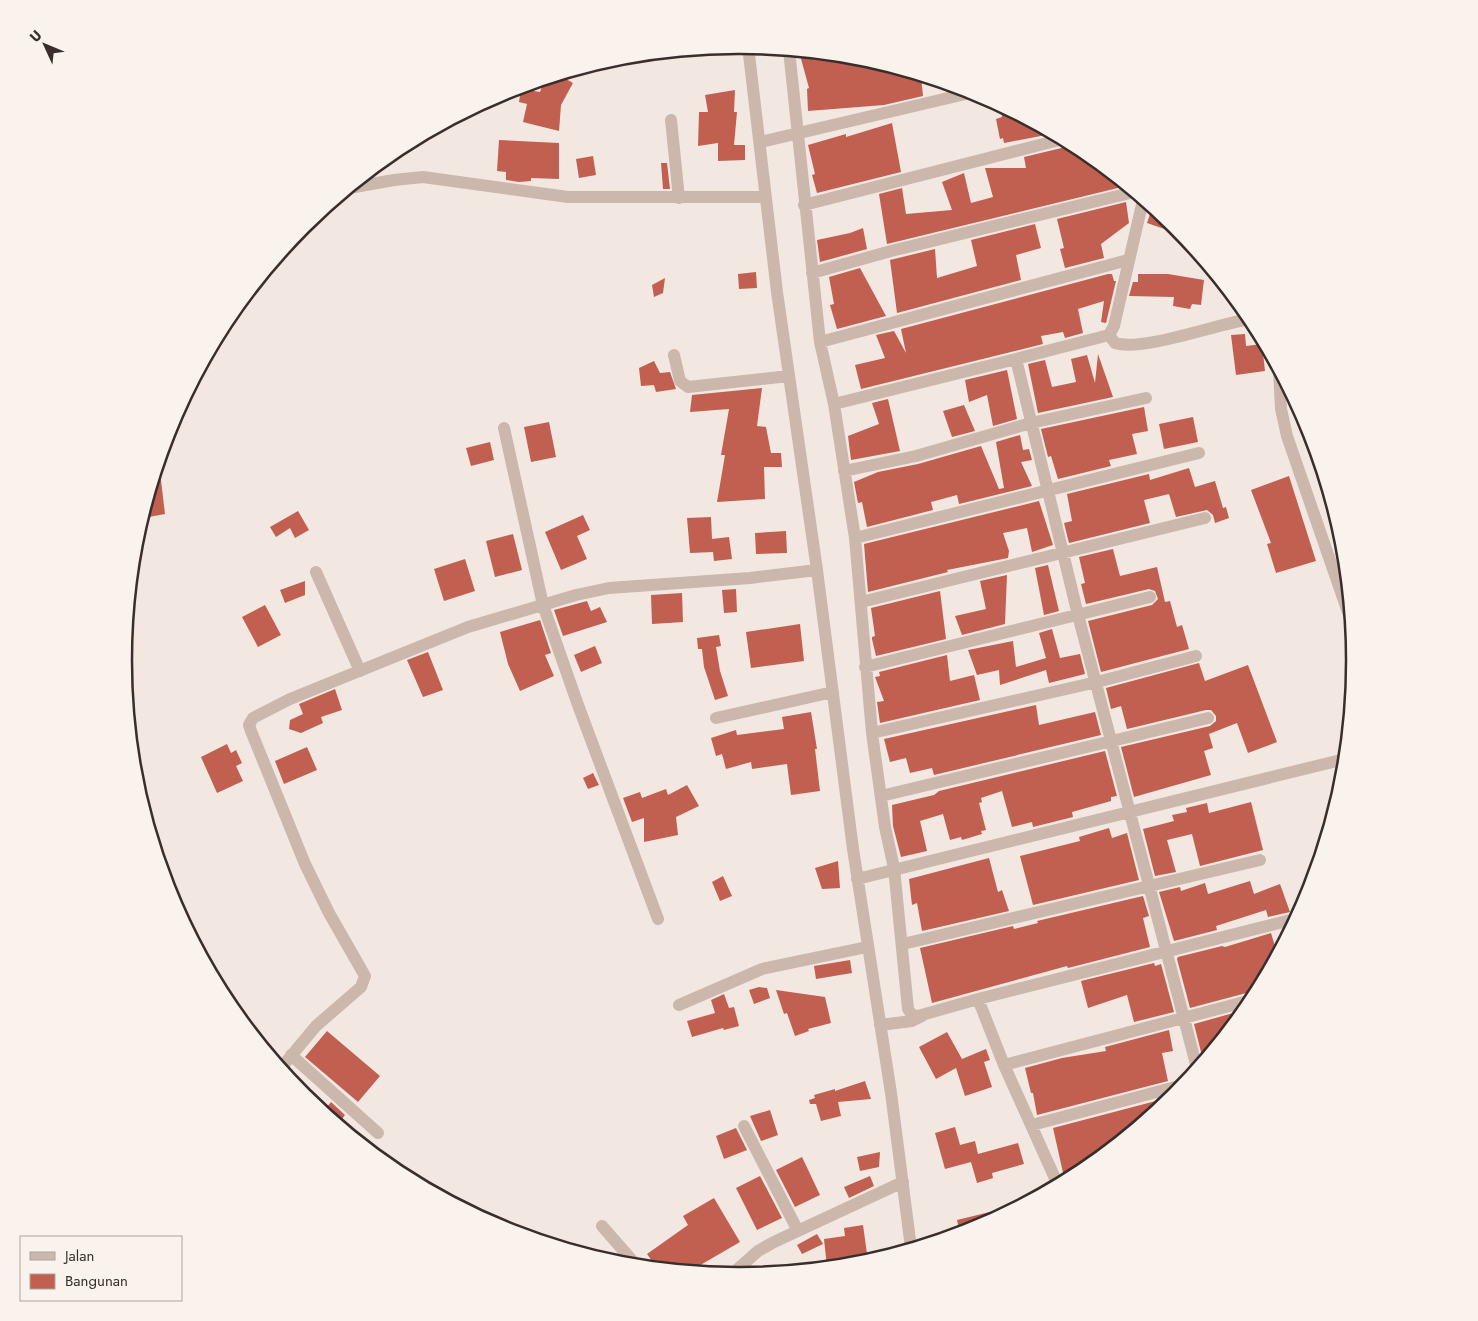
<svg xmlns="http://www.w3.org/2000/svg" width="1478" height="1321" viewBox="0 0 1478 1321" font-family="Jost,sans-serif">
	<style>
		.building { fill: #c15f50 }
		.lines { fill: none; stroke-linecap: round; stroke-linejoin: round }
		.path { stroke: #b6a197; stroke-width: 2.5; stroke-dasharray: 2.5 2.5; stroke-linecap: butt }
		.minor { stroke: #cbb7ac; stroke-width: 12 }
		.rim { fill: none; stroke: #392e2b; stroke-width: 2.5 }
	</style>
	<rect width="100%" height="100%" fill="#f2e8e1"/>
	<path class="building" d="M 810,52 L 859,57 L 921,76 L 923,96 L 884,105 L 808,111 L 807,89 L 809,88 L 800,55 Z
		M 559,75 L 573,83 L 561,105 L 559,131 L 523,122 L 527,104 L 519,102 L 521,89 L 540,92 L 544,80 Z
		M 735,90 L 734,112 L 737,112 L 734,145 L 745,145 L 745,160 L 718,161 L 718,143 L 698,146 L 699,112 L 708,112 L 705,95 Z
		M 1009,110 L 1051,133 L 1051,134 L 1004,143 L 1003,138 L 1000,139 L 996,119 L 1002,117 L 1001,112 Z
		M 892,123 L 901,172 L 817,193 L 812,175 L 815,174 L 808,145 L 846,134 L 846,137 Z
		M 499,140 L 559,143 L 559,179 L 531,178 L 531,181 L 519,182 L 506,180 L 506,172 L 497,171 Z
		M 1074,145 L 1126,186 L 887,244 L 879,194 L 902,188 L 906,214 L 952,210 L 942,182 L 964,173 L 971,203 L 993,197 L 985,168 L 1026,168 L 1024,157 Z
		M 593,156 L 596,175 L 579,178 L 576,159 Z
		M 661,163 L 667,163 L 670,189 L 663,189 Z
		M 1126,202 L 1129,223 L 1101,244 L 1104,258 L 1065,268 L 1060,249 L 1064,248 L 1057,219 Z
		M 1151,211 L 1161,214 L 1182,235 L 1147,223 Z
		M 1035,224 L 1041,248 L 1016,255 L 1021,280 L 897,313 L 890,260 L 935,249 L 937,278 L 977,266 L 971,240 Z
		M 863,228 L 867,249 L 820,262 L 817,240 L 850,233 Z
		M 860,268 L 886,316 L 837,329 L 830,305 L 834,304 L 829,277 Z
		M 756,272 L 757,288 L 739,289 L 738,274 Z
		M 1108,274 L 1112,274 L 1114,281 L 1116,281 L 1106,323 L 1101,322 L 1104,301 L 1078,309 L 1083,333 L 1065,338 L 1063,332 L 1041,336 L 1043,344 L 861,389 L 855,365 L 885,358 L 876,335 L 894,331 L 906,353 L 901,329 Z
		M 1138,274 L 1168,274 L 1204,280 L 1201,305 L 1192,304 L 1190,309 L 1173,306 L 1174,297 L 1129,296 L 1133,282 L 1138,282 Z
		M 665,278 L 663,293 L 654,297 L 652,285 Z
		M 1245,334 L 1246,346 L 1262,344 L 1265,371 L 1236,375 L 1231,335 Z
		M 1098,354 L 1113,397 L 1038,413 L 1028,364 L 1045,360 L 1052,387 L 1076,382 L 1071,359 L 1087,355 L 1095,383 Z
		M 654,361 L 660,373 L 670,372 L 676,389 L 656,392 L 654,385 L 641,386 L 639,368 Z
		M 1007,370 L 1017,419 L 993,426 L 987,395 L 969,402 L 965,380 Z
		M 762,388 L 757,426 L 766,427 L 771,453 L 781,453 L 782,467 L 764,467 L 765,499 L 717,502 L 725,455 L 721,455 L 729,409 L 690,412 L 692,395 Z
		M 888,399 L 900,451 L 851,460 L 848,436 L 879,424 L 872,403 Z
		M 964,405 L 975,431 L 952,437 L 943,411 Z
		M 1144,407 L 1148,431 L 1132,434 L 1137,454 L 1109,460 L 1111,466 L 1058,479 L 1051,456 L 1048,457 L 1041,429 Z
		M 1193,417 L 1198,442 L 1164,449 L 1159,424 Z
		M 549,422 L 556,457 L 531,462 L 524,427 Z
		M 1020,435 L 1023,450 L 1029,449 L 1032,460 L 1021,462 L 1032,486 L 959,504 L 957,495 L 931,502 L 933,510 L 867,527 L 862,502 L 858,503 L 854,482 L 878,472 L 918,464 L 981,446 L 999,489 L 1004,488 L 996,442 Z
		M 490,442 L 494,460 L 471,466 L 466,448 Z
		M 159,463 L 165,514 L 149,517 L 147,502 Z
		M 1189,468 L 1195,487 L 1215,481 L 1223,508 L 1226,507 L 1229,518 L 1215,523 L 1213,515 L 1207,510 L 1176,517 L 1169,494 L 1144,500 L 1150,523 L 1069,543 L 1064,523 L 1072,521 L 1067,494 L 1149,474 L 1150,480 Z
		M 1289,476 L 1316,561 L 1276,573 L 1267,544 L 1271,543 L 1251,490 Z
		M 1039,501 L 1053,545 L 1032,552 L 1027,528 L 1003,533 L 1009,551 L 1008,558 L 947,570 L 948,572 L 868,592 L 864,544 Z
		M 298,511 L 309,530 L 295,538 L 290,528 L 276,537 L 270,527 Z
		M 583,515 L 590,530 L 577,536 L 587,559 L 561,570 L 545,532 Z
		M 711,517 L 712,539 L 729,537 L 732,559 L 714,561 L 713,552 L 690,553 L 687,518 Z
		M 786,531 L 787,553 L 756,554 L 755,533 Z
		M 513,534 L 522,570 L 495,577 L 486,541 Z
		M 1113,549 L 1120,576 L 1157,567 L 1165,602 L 1170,601 L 1177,627 L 1182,625 L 1189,649 L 1101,672 L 1088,621 L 1152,605 L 1158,599 L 1155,591 L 1149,589 L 1086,604 L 1081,584 L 1085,583 L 1079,557 Z
		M 465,559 L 475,591 L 444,601 L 434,569 Z
		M 1048,565 L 1059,611 L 1044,615 L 1035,568 Z
		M 1007,575 L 1005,624 L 962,635 L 955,616 L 986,609 L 980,581 Z
		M 305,581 L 305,595 L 285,603 L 280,590 Z
		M 736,589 L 737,612 L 724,613 L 722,590 Z
		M 940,591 L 946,639 L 876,656 L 872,639 L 872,637 L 875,636 L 871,608 Z
		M 682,593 L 683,622 L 652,624 L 651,595 Z
		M 587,601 L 591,611 L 600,607 L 607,622 L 563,636 L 554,610 Z
		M 265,605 L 281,635 L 258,647 L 242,617 Z
		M 540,620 L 551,653 L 545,655 L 554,676 L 520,691 L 508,664 L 500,632 Z
		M 800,624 L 804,661 L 751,668 L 746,632 Z
		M 1052,629 L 1060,658 L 1080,654 L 1085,674 L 1049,683 L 1046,670 L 1000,685 L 999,670 L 977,675 L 968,650 L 1013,641 L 1016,667 L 1046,658 L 1039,633 Z
		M 719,635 L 721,646 L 716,647 L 720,671 L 728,696 L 715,700 L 704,667 L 702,649 L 698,649 L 697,638 Z
		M 595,646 L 602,663 L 581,672 L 574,655 Z
		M 428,652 L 443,690 L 423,697 L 407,660 Z
		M 947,655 L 950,681 L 974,675 L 980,700 L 880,723 L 877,702 L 884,701 L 875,677 L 880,676 L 879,672 Z
		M 1199,663 L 1205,681 L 1248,665 L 1277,742 L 1248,753 L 1237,723 L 1209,734 L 1213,748 L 1204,751 L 1211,775 L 1134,797 L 1121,747 L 1210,726 L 1216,721 L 1216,716 L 1211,710 L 1206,710 L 1127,729 L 1121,706 L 1111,709 L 1106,688 Z
		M 335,689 L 342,710 L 321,717 L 323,723 L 301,733 L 289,729 L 290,720 L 303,714 L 299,704 Z
		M 1036,705 L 1039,725 L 1095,712 L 1101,735 L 934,775 L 932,768 L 910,773 L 906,758 L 890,762 L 884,739 Z
		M 811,712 L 817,749 L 815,749 L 820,791 L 791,795 L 787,764 L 752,769 L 751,762 L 726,769 L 722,754 L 716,756 L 711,738 L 736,730 L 737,735 L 784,729 L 782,717 Z
		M 227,744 L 231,753 L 236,750 L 242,763 L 236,766 L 243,781 L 217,793 L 201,757 Z
		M 307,747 L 317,770 L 284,784 L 275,761 Z
		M 1105,751 L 1117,796 L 1111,797 L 1111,801 L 1072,812 L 1073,817 L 1033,827 L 1032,822 L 1012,827 L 1002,791 L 981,798 L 982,802 L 979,803 L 986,830 L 981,831 L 982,834 L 962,840 L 961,837 L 950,840 L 943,814 L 920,821 L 927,851 L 901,857 L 893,826 L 892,805 L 934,795 L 939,791 Z
		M 593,773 L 599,785 L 588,789 L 583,778 Z
		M 687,785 L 699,806 L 676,817 L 678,835 L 644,842 L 644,818 L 632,822 L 623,798 L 640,792 L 642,798 L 666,789 L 668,795 Z
		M 1251,802 L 1263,850 L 1200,866 L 1192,834 L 1167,840 L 1176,872 L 1155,876 L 1143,829 L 1174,821 L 1172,815 L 1187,812 L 1186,808 L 1207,803 L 1209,813 Z
		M 1109,828 L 1112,838 L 1127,833 L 1139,880 L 1033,905 L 1020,856 L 1080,841 L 1079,837 Z
		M 989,858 L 998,892 L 1002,890 L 1009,911 L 922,931 L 917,903 L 912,905 L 909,879 Z
		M 838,861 L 840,888 L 822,889 L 815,868 Z
		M 723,876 L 732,896 L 720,901 L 712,882 Z
		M 1250,881 L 1254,894 L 1280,884 L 1290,912 L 1268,917 L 1266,910 L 1216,926 L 1217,930 L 1174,941 L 1159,892 L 1180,887 L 1181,891 L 1205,883 L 1208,894 Z
		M 1143,896 L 1149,916 L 1143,918 L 1150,947 L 1068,968 L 1067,966 L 932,1003 L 920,948 L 1013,926 L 1014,929 L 1038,923 L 1037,921 Z
		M 1271,933 L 1277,953 L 1265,976 L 1258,978 L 1260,985 L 1256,993 L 1250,992 L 1190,1008 L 1177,959 L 1178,957 L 1222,946 L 1225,947 Z
		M 850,960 L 852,973 L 816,979 L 814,966 Z
		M 1154,963 L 1155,966 L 1161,964 L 1174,1012 L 1134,1022 L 1127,995 L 1088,1008 L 1081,981 Z
		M 759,987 L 767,988 L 770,998 L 754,1004 L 749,990 Z
		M 776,990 L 825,997 L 831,1023 L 808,1029 L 809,1031 L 795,1036 L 787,1013 L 784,1014 Z
		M 724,994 L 729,1008 L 734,1007 L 739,1026 L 724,1030 L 723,1028 L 692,1037 L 687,1021 L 715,1013 L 711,1000 Z
		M 1244,1010 L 1228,1030 L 1203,1060 L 1194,1024 Z
		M 1169,1030 L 1173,1051 L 1162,1053 L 1168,1081 L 1037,1115 L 1033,1093 L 1031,1093 L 1025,1068 L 1062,1058 L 1106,1051 L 1105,1047 Z
		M 327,1031 L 380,1076 L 358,1102 L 305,1057 Z
		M 947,1032 L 962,1059 L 986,1049 L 990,1060 L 984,1062 L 992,1087 L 965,1096 L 956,1068 L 936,1079 L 919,1047 Z
		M 865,1081 L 871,1099 L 838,1102 L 841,1116 L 821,1121 L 816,1104 L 810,1104 L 809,1100 L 815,1098 L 814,1095 L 835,1089 L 835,1091 Z
		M 1171,1097 L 1134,1129 L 1121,1132 L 1122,1138 L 1081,1172 L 1064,1177 L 1053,1128 Z
		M 331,1102 L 345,1115 L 338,1124 L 323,1112 Z
		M 770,1110 L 778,1135 L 761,1141 L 750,1116 Z
		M 955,1127 L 960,1145 L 975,1141 L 978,1154 L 1018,1143 L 1024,1164 L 992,1173 L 993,1178 L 977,1183 L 971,1162 L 945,1169 L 935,1133 Z
		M 736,1128 L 747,1150 L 724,1159 L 716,1136 Z
		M 880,1152 L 879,1167 L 860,1171 L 857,1157 Z
		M 802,1157 L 820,1195 L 795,1207 L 776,1170 Z
		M 760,1176 L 782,1218 L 757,1230 L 736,1188 Z
		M 870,1176 L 874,1186 L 849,1198 L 844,1187 Z
		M 714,1198 L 740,1242 L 697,1267 L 701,1272 L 657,1268 L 647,1254 L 688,1225 L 683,1216 Z
		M 1006,1208 L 1007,1212 L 974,1229 L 960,1234 L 957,1220 Z
		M 863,1225 L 868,1261 L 827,1267 L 824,1239 L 845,1236 L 844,1228 Z
		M 817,1234 L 823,1244 L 802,1254 L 797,1245 Z"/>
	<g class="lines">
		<path class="path" d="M 1333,532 L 1339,529"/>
		<path class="minor" d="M 748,46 L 777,292 L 817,570 L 853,849 L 891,1093 L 911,1248
			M 789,50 L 820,342 L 834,404 L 855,538 L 872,733 L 885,827 L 894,868 L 908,1009 L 912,1015 L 918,1016 L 978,999 L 1004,1065 L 1058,1185
			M 671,120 L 679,198
			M 761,142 L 974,92
			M 349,188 L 394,180 L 423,177 L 568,197 L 765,197
			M 1143,200 L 1114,326 L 1109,335 L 1016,359 L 1078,615 L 1197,1068
			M 804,205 L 1063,139
			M 812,273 L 891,251 L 1134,192
			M 1109,335 L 1115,343 C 1143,352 1219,323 1251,319
			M 820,342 L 1128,260
			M 674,355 L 680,381 L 688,387 L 789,376
			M 1279,371 L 1281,409 L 1287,436 L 1351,621
			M 834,404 L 1016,359
			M 504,428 L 543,605 L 578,705 L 658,919
			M 844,471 L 916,456 L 1031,423 L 1146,398
			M 855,538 L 1199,453
			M 316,572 L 360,671
			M 861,602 L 1205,518
			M 865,667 L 1150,597
			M 716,718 L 833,692
			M 872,733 L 1097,682 L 1196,656
			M 881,796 L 1208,718
			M 857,879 L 1345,759
			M 903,944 L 1260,860
			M 978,999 L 1295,919
			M 679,1005 L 762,969 L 867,947
			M 880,1025 L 912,1021 L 922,1016
			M 291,1055 L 378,1133
			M 1004,1065 L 1252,1000
			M 281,1068 L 316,1026 L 361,987 L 365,976 L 329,913 L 305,864 L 251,731 L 249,725 L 253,718 L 290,699 L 468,627 L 576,595 L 609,588 L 750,578 L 817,570
			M 1032,1125 L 1183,1085
			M 744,1126 L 798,1231
			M 602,1226 L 637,1266
			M 731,1275 L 758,1251 L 774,1242 L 903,1182"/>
	</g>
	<path d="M0 0H1478V1321H0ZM738 54H740A606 606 0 0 1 1346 660V661A606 606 0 0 1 740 1267H738A606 606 0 0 1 132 661V660A606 606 0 0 1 738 54Z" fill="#faf3ed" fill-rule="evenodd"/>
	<path class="rim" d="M738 54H740A606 606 0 0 1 1346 660V661A606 606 0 0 1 740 1267H738A606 606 0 0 1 132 661V660A606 606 0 0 1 738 54Z"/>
	<rect x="20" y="1236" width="162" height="65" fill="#faf3ed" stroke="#ada49f"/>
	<rect x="30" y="1252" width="25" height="8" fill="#cbb7ac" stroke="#ada49f"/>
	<text x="65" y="1261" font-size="15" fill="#392e2b">Jalan</text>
	<rect x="30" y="1274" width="25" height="15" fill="#c15f50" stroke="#ada49f"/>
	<text x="65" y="1286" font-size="15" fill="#392e2b">Bangunan</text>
	<g transform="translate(45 45) rotate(314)" stroke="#faf3ed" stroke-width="4" paint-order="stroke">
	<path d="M0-4L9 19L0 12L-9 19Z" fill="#392e2b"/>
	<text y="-8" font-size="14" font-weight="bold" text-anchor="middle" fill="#392e2b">U</text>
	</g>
</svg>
